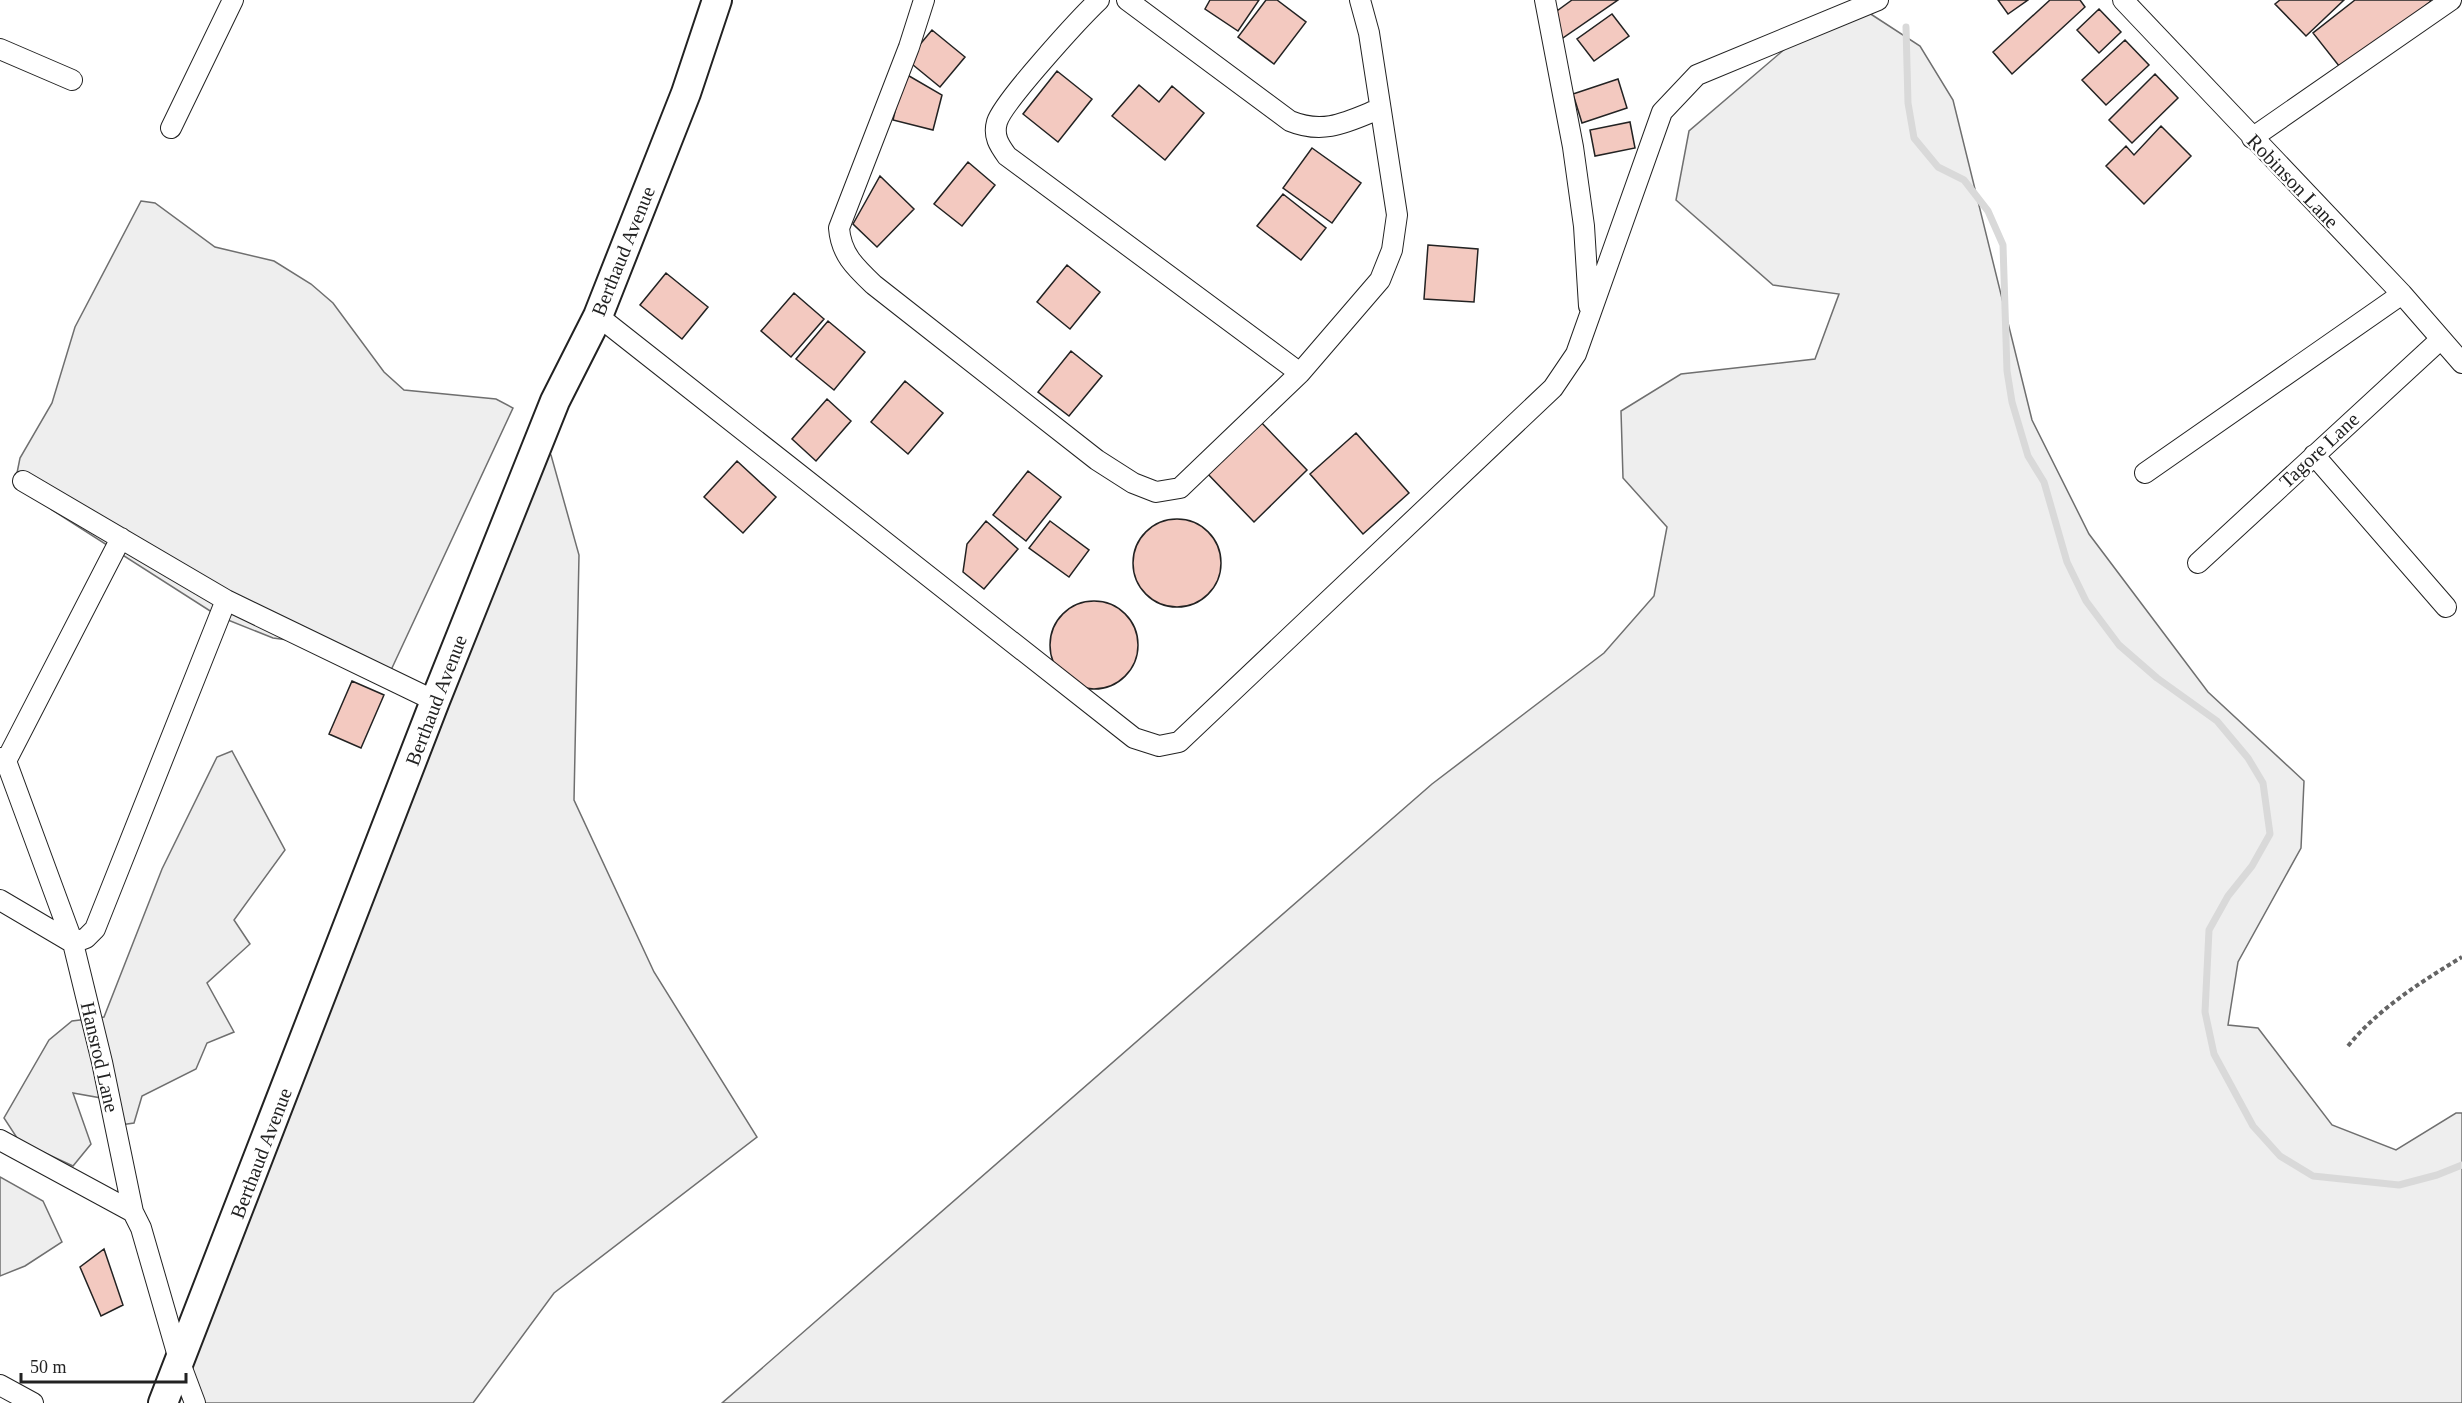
<svg xmlns="http://www.w3.org/2000/svg" width="2462" height="1403" viewBox="0 0 2462 1403" font-family="Georgia,serif">
	<style>
		.green { fill: #eee; stroke: #6f6f6f; stroke-width: 1.5 }
		.lines { fill: none; stroke-linecap: round; stroke-linejoin: round }
		.stream { stroke: #d9d9d9; stroke-width: 7 }
		.building { fill: #f3c9c0; stroke: #222; stroke-width: 1.5 }
		.street-casing { stroke: #222; stroke-width: 22 }
		.secondary-casing { stroke: #222; stroke-width: 32 }
		.path { stroke: #646464; stroke-width: 4; stroke-dasharray: 4.5 3; stroke-linecap: butt }
		.street { stroke: #fff; stroke-width: 20 }
		.secondary { stroke: #fff; stroke-width: 28 }
		.labels { text-anchor: middle; stroke-width: 4.5; stroke-linejoin: round; paint-order: stroke }
		.street-label { font-size: 20px; fill: #222; stroke: #fff }
	</style>
	<rect width="100%" height="100%" fill="#fff"/>
	<path class="green" d="M 1863,9 L 1920,46 L 1953,100 L 2032,420 L 2089,534 L 2208,692 L 2304,781 L 2301,848 L 2238,962 L 2228,1025 L 2258,1028 L 2332,1125 L 2396,1150 L 2456,1113 L 2462,1113 L 2462,1403 L 722,1403 L 1432,784 L 1604,653 L 1654,596 L 1667,527 L 1623,478 L 1621,411 L 1681,374 L 1815,359 L 1839,294 L 1773,285 L 1676,200 L 1689,131 L 1793,42 Z
		M 141,201 L 155,203 L 215,247 L 274,261 L 311,284 L 333,303 L 384,372 L 404,390 L 496,399 L 513,408 L 385,683 L 319,644 L 273,638 L 218,616 L 52,510 L 23,485 L 17,473 L 20,458 L 52,403 L 75,327 Z
		M 536,448 L 551,455 L 579,555 L 574,800 L 654,972 L 757,1137 L 554,1293 L 473,1403 L 197,1403 L 182,1362 Z
		M 232,751 L 285,850 L 234,920 L 250,944 L 207,983 L 234,1032 L 207,1043 L 196,1069 L 142,1096 L 134,1123 L 106,1127 L 101,1098 L 73,1093 L 91,1144 L 73,1166 L 19,1141 L 4,1118 L 49,1040 L 72,1021 L 104,1017 L 162,869 L 217,757 Z
		M 0,1177 L 43,1201 L 62,1242 L 25,1266 L 0,1276 Z"/>
	<g class="lines">
		<path class="stream" d="M 1906,27 L 1908,103 L 1914,138 L 1938,167 L 1964,180 L 1988,211 L 2003,245 L 2007,371 L 2012,402 L 2028,456 L 2044,482 L 2067,562 L 2086,601 L 2119,645 L 2157,678 L 2217,721 L 2248,758 L 2263,783 L 2270,834 L 2252,866 L 2228,896 L 2209,930 L 2205,1012 L 2214,1054 L 2253,1126 L 2280,1156 L 2313,1176 L 2399,1185 L 2437,1175 L 2462,1165"/>
	</g>
	<path class="building" d="M 1210,0 L 1259,0 L 1238,31 L 1205,9 Z
		M 1266,0 L 1277,0 L 1306,22 L 1274,64 L 1238,37 Z
		M 1572,0 L 1618,0 L 1557,42 L 1550,16 Z
		M 1998,0 L 2028,0 L 2008,14 Z
		M 2050,0 L 2080,0 L 2085,7 L 2012,74 L 1993,52 Z
		M 2280,0 L 2344,0 L 2306,36 L 2275,4 Z
		M 2355,0 L 2430,0 L 2431,1 L 2343,71 L 2313,33 Z
		M 2099,9 L 2121,32 L 2099,53 L 2077,30 Z
		M 1612,14 L 1629,36 L 1594,61 L 1577,39 Z
		M 932,30 L 965,57 L 940,87 L 907,60 Z
		M 2125,40 L 2149,65 L 2106,105 L 2082,80 Z
		M 1057,71 L 1092,99 L 1058,142 L 1023,114 Z
		M 904,73 L 942,95 L 933,130 L 893,120 Z
		M 2155,74 L 2178,98 L 2132,143 L 2109,120 Z
		M 1618,79 L 1627,108 L 1582,123 L 1573,94 Z
		M 1139,85 L 1159,102 L 1172,86 L 1204,113 L 1165,160 L 1112,116 Z
		M 1630,122 L 1635,148 L 1595,156 L 1590,130 Z
		M 2161,126 L 2191,156 L 2144,204 L 2106,166 L 2126,146 L 2134,155 Z
		M 1312,148 L 1361,183 L 1332,223 L 1283,188 Z
		M 968,162 L 995,185 L 962,226 L 934,204 Z
		M 880,176 L 914,209 L 877,247 L 853,224 Z
		M 1283,194 L 1326,228 L 1301,260 L 1257,226 Z
		M 1428,245 L 1478,249 L 1474,302 L 1424,299 Z
		M 1067,265 L 1100,292 L 1070,329 L 1037,302 Z
		M 666,273 L 708,307 L 682,339 L 640,305 Z
		M 794,293 L 824,319 L 791,357 L 761,331 Z
		M 828,321 L 865,352 L 834,390 L 796,359 Z
		M 1071,351 L 1102,376 L 1069,416 L 1038,392 Z
		M 905,381 L 943,413 L 908,454 L 871,422 Z
		M 827,399 L 851,421 L 816,461 L 792,439 Z
		M 1259,420 L 1307,470 L 1254,522 L 1205,471 Z
		M 1356,433 L 1409,493 L 1363,534 L 1310,474 Z
		M 737,461 L 776,497 L 743,533 L 704,497 Z
		M 1028,471 L 1061,497 L 1026,541 L 993,515 Z
		M1133 563a44 44 0 1 1 88 0a44 44 0 1 1-88 0Z
		M 986,521 L 1018,549 L 984,589 L 963,572 L 967,544 Z
		M 1050,521 L 1089,550 L 1069,577 L 1029,548 Z
		M1050 645a44 44 0 1 1 88 0a44 44 0 1 1-88 0Z
		M 352,681 L 384,695 L 361,748 L 329,734 Z
		M 104,1249 L 123,1305 L 101,1316 L 80,1267 Z"/>
	<g class="lines">
		<g class="street-casing">
			<path id="street" d="M 924,0 L 909,47 L 839,228 C 841,254 855,267 874,285 L 1097,460 L 1133,483 L 1156,492 L 1180,488 L 1300,373 L 1380,280 L 1392,250 L 1397,215 L 1369,33 L 1360,0
				M 1099,0 C 1080,18 1003,102 997,122 C 993,136 999,145 1007,156 L 1300,373
				M 1127,0 L 1290,121 C 1324,135 1347,122 1379,109
				M 1545,0 L 1573,147 L 1584,226 L 1589,306
				M 2123,0 L 2402,294 L 2462,363
				M 0,49 L 72,80
				M 171,128 L 233,0
				M 2252,138 L 2451,0
				M 598,316 L 1134,738 L 1159,746 L 1179,742 L 1553,388 L 1576,354 L 1662,112 L 1697,75 L 1878,0
				M 2314,455 L 2446,607
				M 2145,473 L 2402,294
				M 23,481 L 226,600 L 435,701
				M 2198,563 L 2441,339
				M 0,758 L 6,761 L 73,943 L 102,1062 L 133,1212 L 141,1228 L 180,1363 L 195,1403
				M 6,761 L 121,538
				M 0,900 L 73,943 L 86,938 L 95,929 L 226,600
				M 0,1140 L 133,1212
				M 0,1385 L 33,1403"/>
		</g>
		<g class="secondary-casing">
			<path id="secondary" d="M 163,1403 L 435,701 L 555,401 L 598,316 L 686,93 L 717,0"/>
		</g>
		<path class="path" d="M 2348,1046 C 2379,1008 2421,982 2462,957"/>
		<use href="#street" class="street"/>
		<use href="#secondary" class="secondary"/>
	</g>
	<g class="labels">
		<g class="street-label">
			<text transform="translate(2293 181) rotate(46)" y="7">Robinson Lane</text>
			<text transform="translate(623 251) rotate(-68)" y="7">Berthaud Avenue</text>
			<text transform="translate(2319 450) rotate(-43)" y="7">Tagore Lane</text>
			<text transform="translate(436 700) rotate(-69)" y="7">Berthaud Avenue</text>
			<text transform="translate(100 1057) rotate(77)" y="7">Hansrod Lane</text>
			<text transform="translate(261 1153) rotate(-69)" y="7">Berthaud Avenue</text>
		</g>
	</g>
	<path d="M21 1373v9h165v-9" fill="none" stroke="#222222" stroke-width="3"/>
	<text x="30" y="1373" font-size="18" fill="#222222" stroke="#ffffff" stroke-width="4.5" paint-order="stroke">50 m</text>
</svg>
